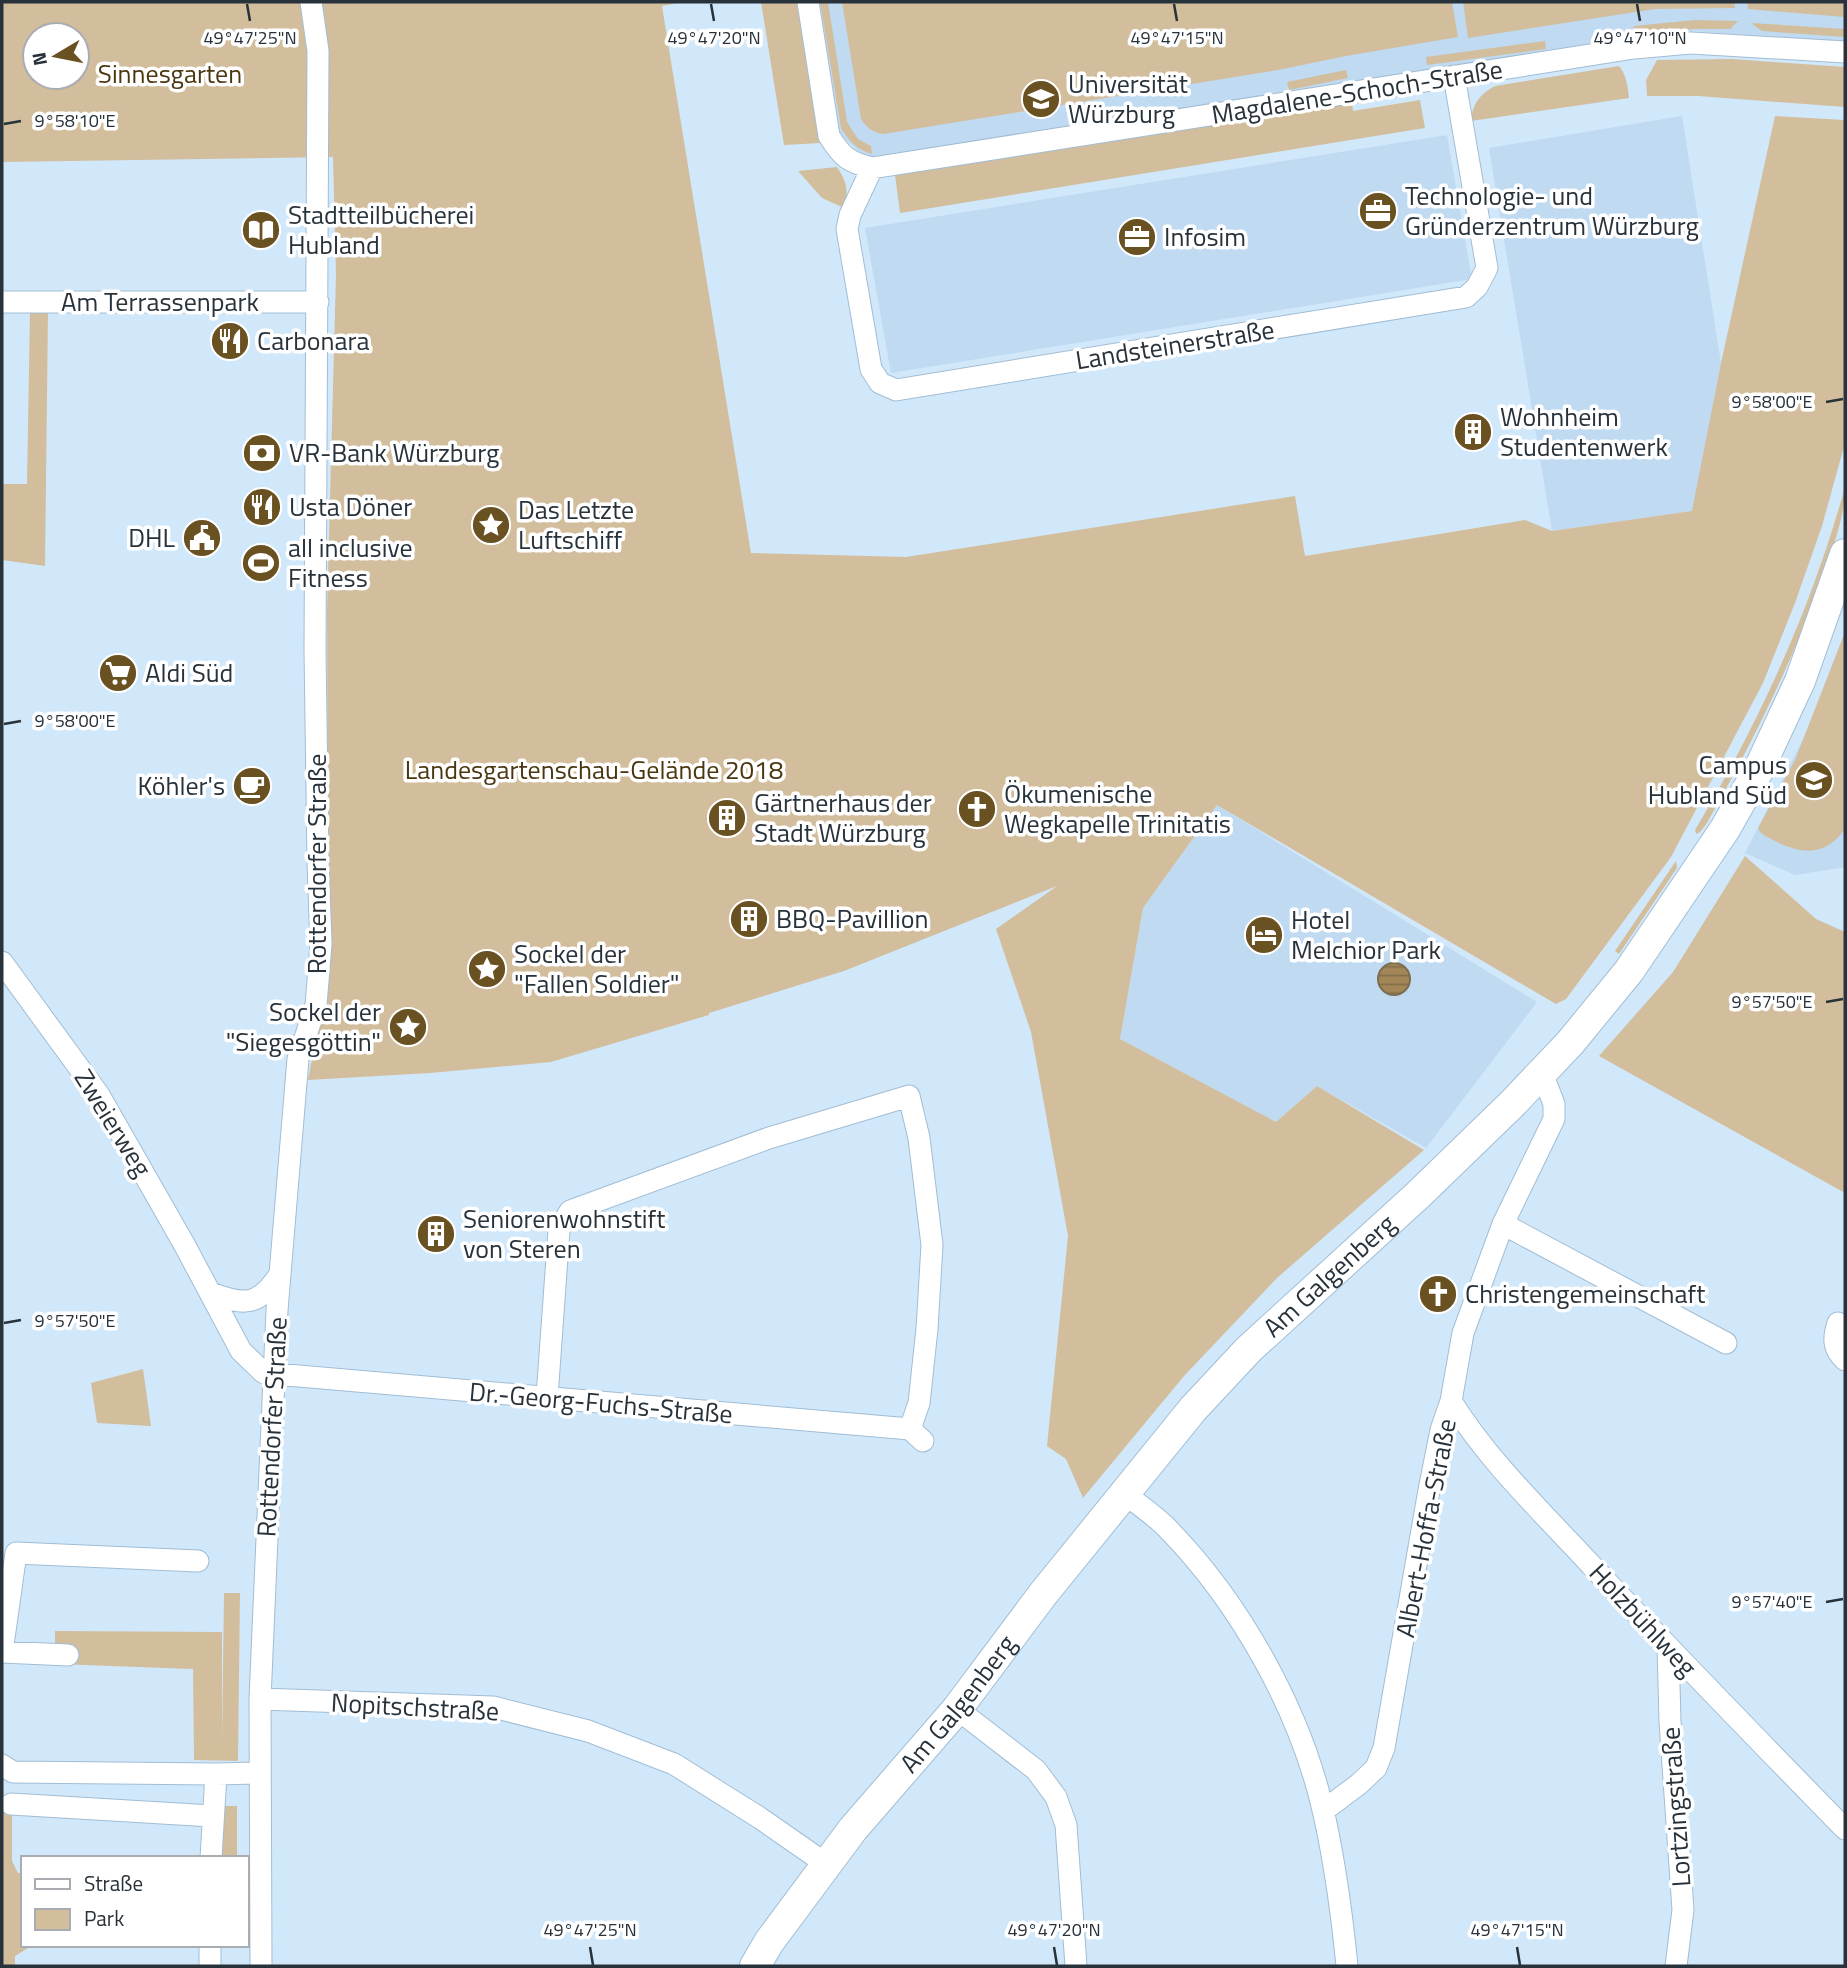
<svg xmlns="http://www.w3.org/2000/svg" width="1847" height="1968" viewBox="0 0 1847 1968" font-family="'Titillium Web',sans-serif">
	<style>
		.built { fill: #bfdaf1 }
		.green { fill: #d2be9c; fill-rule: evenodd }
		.water { fill: url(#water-rules); stroke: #7d6d4f; stroke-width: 2 }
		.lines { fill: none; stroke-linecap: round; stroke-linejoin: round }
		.street-casing { stroke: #a1bdd4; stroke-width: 23 }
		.secondary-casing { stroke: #a1bdd4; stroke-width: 32 }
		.street { stroke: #fff; stroke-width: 21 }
		.secondary { stroke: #fff; stroke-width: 30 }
		.ticks { fill: none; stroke: #27323b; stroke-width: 2.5 }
		.labels { text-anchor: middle; stroke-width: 7; stroke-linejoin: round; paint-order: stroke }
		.park-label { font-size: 26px; fill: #4b370f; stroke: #fff }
		.poi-label { font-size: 26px; fill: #27323b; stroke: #fff; text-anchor: start }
		.street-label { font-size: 26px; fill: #27323b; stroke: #fff }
		.ticks-label { font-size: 18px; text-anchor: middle; fill: #27323b; stroke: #fff; stroke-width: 7; stroke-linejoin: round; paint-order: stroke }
	</style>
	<defs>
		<pattern id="water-rules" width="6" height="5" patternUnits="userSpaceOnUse" patternTransform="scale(1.75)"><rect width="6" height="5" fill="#a28657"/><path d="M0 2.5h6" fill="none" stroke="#846e49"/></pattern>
	</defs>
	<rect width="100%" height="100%" fill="#d1e8fb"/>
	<path class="built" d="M 816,2 L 1845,2 L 1845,43 L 1694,31 L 1449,66 L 867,160 L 838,132 Z
		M 1682,116 L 1721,363 L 1693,511 L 1552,531 L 1489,148 Z
		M 1447,135 L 1472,279 L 891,373 L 865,228 Z
		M 1845,638 L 1845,867 L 1795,875 L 1745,853 L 1819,708 Z
		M 1217,805 L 1537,1002 L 1426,1148 L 1317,1086 L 1276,1122 L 1120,1039 L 1143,908 Z"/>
	<path class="green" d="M 2,2 L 684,2 L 662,6 L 751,553 L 906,557 L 1295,496 L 1305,556 L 1525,520 L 1552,531 L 1692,511 L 1721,363 L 1775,116 L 1845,120 L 1845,443 L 1822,526 L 1795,603 L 1763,683 L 1671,857 L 1566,999 L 1556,1004 L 1217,805 L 1143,908 L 1120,1039 L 1276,1122 L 1317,1086 L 1424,1150 L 1277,1278 L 1184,1376 L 1083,1498 L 1066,1459 L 1047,1446 L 1068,1236 L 1031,1032 L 996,929 L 1057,886 L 844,971 L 709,1013 L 709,1015 L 551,1062 L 430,1073 L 308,1080 L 326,983 L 328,892 L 327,611 L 336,274 L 333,157 L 2,162 ZM 35,35 L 77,35 L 77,77 L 35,77 Z
		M 761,2 L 799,2 L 821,143 L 784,145 Z
		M 820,2 L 828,2 L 847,122 L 858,139 L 871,146 L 872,154 C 857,150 849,141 841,128 Z
		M 842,2 L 1452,2 L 1458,37 L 1346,56 L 1278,70 L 883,134 C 872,132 867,128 861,119 Z
		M 1463,2 L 1734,2 L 1735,8 L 1655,9 L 1468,38 Z
		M 1747,2 L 1845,2 L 1845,17 L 1748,9 Z
		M 1695,20 L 1738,21 L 1730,29 L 1695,29 L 1635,34 L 1634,26 Z
		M 1751,23 L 1845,29 L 1845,37 L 1762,31 Z
		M 1545,41 L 1546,49 L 1427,65 L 1426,57 Z
		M 1732,59 L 1845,67 L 1845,107 L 1698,96 L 1647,96 L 1646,80 L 1657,60 Z
		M 1619,66 C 1626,74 1628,87 1629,98 L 1471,121 C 1472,104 1480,94 1495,86 Z
		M 1346,70 L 1348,78 L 1289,90 L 1287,82 Z
		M 1420,100 L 1425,128 L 900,213 L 895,175 L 1352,102 L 1353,111 Z
		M 837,167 C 847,182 849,191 844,208 L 822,198 L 798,171 Z
		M 30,311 L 48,312 L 45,566 L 2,560 L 2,484 L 27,484 Z
		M 1845,487 C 1845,517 1833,547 1823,575 C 1793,662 1752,743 1707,823 L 1700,832 L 1696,834 L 1695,830 C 1760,721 1811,609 1845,487 Z
		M 1845,632 L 1845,829 C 1826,856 1803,855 1775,841 C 1768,837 1761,835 1758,828 L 1795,760 Z
		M 1745,856 L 1816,919 L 1845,932 L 1845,1193 L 1599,1056 L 1673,972 Z
		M 1676,861 L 1677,868 L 1619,954 L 1615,951 Z
		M 143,1369 L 151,1426 L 97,1423 L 91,1383 Z
		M 224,1593 L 240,1593 L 238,1761 L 194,1760 L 193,1669 L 55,1664 L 55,1631 L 222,1632 L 222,1743 Z
		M 12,1805 L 12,1861 L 18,1873 L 23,1873 L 23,1945 L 33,1945 L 15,1956 L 15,1966 L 2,1966 L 2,1812 Z
		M 220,1806 L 237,1806 L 237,1858 L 220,1858 Z"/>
	<path class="water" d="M1378 979a16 16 0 1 1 32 0a16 16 0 1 1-32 0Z"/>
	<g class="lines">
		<g class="street-casing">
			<path id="street" d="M 808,2 L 829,136 C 842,157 848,162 872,168 L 1634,48 L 1691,43 L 1845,52
				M 872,168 L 850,215 L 847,229 L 871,369 L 880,383 L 896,390 L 1466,297 L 1477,287 L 1487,268 L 1454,76
				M 2,302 L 318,302
				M 2,962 L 99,1095 L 184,1244 L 241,1351 L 264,1373 L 910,1429 L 923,1441
				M 1503,1224 L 1726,1343
				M 211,1293 C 245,1306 259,1306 280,1274
				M 1838,1323 C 1833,1338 1833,1349 1845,1360
				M 547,1397 L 559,1230 L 570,1211 L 769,1138 L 909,1096 L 919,1138 L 932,1245 L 927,1329 L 919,1403 L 910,1429
				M 1451,1401 C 1489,1462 1543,1513 1592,1566 C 1675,1655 1760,1742 1845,1829
				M 1125,1494 C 1139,1505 1154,1515 1166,1527 C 1240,1602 1301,1711 1324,1814 C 1335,1864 1342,1915 1347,1966
				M 1668,1647 L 1670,1722 L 1683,1910 L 1676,1966
				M 2,1652 L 16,1553 L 198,1561
				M 2,1652 L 68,1655
				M 260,1699 L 493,1707 L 588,1731 L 674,1764 L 760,1818 L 826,1864
				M 957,1709 L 1036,1770 L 1056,1797 L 1066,1825 L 1076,1966
				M 2,1765 L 13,1772 L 216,1774
				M 11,1804 L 212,1816
				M 1323,1811 L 1359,1784 L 1376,1768 L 1384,1748 L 1429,1490 L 1441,1430 L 1451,1401 L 1463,1333 L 1503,1224 L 1554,1119 L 1554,1104 L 1542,1073
				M 211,1858 L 216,1774 L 260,1773
				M 210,1945 L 210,1966
				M 261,1966 L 260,1699 L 277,1310 L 298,1059 L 316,1005 L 321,944 L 318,863 L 315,650 L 318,51 L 311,2"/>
		</g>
		<g class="secondary-casing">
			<g id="secondary">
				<path id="s1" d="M 755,1966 L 769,1942 L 853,1829 L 957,1709 L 1043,1594 L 1193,1409 L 1249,1349 L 1418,1195 L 1512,1104 L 1570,1043 L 1629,971 L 1725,829 L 1758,771 L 1800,681 L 1845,554"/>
			</g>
		</g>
		<use href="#street" class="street"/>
		<use href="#secondary" class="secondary"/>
	</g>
	<path class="ticks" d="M 247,4 L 250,21M 711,4 L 714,21M 1174,4 L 1177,21M 1637,4 L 1640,21M 4,124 L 21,121M 1826,402 L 1843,399M 4,724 L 21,721M 1826,1002 L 1843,999M 4,1323 L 21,1320M 1826,1602 L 1843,1599M 590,1947 L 593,1965M 1054,1947 L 1057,1965M 1517,1947 L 1520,1965"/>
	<defs>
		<g id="university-disc" transform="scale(2.0125)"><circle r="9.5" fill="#6a5122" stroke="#fff"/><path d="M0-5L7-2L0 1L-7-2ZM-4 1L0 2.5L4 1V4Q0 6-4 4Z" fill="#fff"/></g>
		<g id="office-disc" transform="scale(2.0125)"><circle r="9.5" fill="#6a5122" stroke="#fff"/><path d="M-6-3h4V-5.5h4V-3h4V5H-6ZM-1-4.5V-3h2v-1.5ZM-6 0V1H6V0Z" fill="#fff"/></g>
		<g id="library-disc" transform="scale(2.0125)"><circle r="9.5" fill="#6a5122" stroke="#fff"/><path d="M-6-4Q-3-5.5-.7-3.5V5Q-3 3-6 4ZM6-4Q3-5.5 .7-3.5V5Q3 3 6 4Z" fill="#fff"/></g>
		<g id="restaurant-disc" transform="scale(2.0125)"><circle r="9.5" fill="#6a5122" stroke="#fff"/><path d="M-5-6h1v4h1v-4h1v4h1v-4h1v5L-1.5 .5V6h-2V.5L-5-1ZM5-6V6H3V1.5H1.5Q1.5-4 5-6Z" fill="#fff"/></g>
		<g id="building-disc" transform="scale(2.0125)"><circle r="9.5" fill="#6a5122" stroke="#fff"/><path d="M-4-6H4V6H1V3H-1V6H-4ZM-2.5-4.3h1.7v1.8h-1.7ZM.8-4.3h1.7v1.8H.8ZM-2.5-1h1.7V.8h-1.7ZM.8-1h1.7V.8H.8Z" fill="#fff"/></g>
		<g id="bank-disc" transform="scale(2.0125)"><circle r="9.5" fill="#6a5122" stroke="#fff"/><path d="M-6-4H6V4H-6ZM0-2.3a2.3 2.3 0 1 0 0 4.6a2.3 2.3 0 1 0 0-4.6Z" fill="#fff"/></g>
		<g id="sight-disc" transform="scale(2.0125)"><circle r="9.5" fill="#6a5122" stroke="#fff"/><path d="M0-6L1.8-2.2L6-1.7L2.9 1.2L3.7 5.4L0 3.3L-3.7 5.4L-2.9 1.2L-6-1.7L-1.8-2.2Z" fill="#fff"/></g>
		<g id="civic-disc" transform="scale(2.0125)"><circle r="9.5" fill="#6a5122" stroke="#fff"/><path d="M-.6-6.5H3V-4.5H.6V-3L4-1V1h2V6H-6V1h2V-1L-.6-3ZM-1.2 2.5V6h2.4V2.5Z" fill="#fff"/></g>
		<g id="stadium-disc" transform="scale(2.0125)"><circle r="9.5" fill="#6a5122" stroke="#fff"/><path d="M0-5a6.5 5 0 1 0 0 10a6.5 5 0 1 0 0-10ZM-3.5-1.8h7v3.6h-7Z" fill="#fff"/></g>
		<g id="supermarket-disc" transform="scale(2.0125)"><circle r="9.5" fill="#6a5122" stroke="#fff"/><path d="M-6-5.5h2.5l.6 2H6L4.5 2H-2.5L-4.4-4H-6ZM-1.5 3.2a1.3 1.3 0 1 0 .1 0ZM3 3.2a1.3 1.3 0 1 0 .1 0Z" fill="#fff"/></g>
		<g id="cafe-disc" transform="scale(2.0125)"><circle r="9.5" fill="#6a5122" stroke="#fff"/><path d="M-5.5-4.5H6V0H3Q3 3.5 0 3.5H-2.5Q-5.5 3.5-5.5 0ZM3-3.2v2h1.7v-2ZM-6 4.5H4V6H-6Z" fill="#fff"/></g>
		<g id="church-disc" transform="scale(2.0125)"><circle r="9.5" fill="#6a5122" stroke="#fff"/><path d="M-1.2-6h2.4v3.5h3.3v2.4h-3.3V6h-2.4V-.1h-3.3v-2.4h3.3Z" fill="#fff"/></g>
		<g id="hotel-disc" transform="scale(2.0125)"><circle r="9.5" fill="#6a5122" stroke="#fff"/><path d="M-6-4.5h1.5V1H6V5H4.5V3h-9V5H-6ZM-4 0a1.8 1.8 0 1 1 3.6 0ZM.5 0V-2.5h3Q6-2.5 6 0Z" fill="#fff"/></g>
	</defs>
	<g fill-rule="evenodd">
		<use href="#university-disc" x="1041" y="99"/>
		<use href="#office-disc" x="1378" y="211"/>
		<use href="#library-disc" x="261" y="230"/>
		<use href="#office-disc" x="1137" y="237"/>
		<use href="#restaurant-disc" x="230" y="341"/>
		<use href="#building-disc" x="1473" y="432"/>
		<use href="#bank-disc" x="262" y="453"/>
		<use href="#restaurant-disc" x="262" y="507"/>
		<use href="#sight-disc" x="491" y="525"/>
		<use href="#civic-disc" x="202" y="538"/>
		<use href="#stadium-disc" x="261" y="563"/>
		<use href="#supermarket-disc" x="118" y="673"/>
		<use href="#university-disc" x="1814" y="780"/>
		<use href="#cafe-disc" x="252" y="786"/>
		<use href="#church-disc" x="977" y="809"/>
		<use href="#building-disc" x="727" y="818"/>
		<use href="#building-disc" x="749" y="919"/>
		<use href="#hotel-disc" x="1264" y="935"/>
		<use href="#sight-disc" x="487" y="969"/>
		<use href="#sight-disc" x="408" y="1027"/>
		<use href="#building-disc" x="436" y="1234"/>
		<use href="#church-disc" x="1438" y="1294"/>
	</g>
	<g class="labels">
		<g class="park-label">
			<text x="170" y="83">Sinnesgarten</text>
			<text x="594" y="779">Landesgartenschau-Gelände 2018</text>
		</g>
		<g class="poi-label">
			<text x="1068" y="93">Universität<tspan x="1068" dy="30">Würzburg</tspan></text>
			<text x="1405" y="205">Technologie- und<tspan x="1405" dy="30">Gründerzentrum Würzburg</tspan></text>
			<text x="288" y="224">Stadtteilbücherei<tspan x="288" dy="30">Hubland</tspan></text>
			<text x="1164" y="246">Infosim</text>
			<text x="257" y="350">Carbonara</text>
			<text x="1500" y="426">Wohnheim<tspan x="1500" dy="30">Studentenwerk</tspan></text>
			<text x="289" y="462">VR-Bank Würzburg</text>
			<text x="289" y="516">Usta Döner</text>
			<text x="518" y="519">Das Letzte<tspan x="518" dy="30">Luftschiff</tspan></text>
			<text x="175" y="547" text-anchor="end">DHL</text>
			<text x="288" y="557">all inclusive<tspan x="288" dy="30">Fitness</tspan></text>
			<text x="145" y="682">Aldi Süd</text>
			<text x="1787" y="774" text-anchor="end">Campus<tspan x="1787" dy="30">Hubland Süd</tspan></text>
			<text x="225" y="795" text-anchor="end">Köhler's</text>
			<text x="1004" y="803">Ökumenische<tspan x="1004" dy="30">Wegkapelle Trinitatis</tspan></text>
			<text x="754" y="812">Gärtnerhaus der<tspan x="754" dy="30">Stadt Würzburg</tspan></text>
			<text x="776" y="928">BBQ-Pavillion</text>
			<text x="1291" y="929">Hotel<tspan x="1291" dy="30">Melchior Park</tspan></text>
			<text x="514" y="963">Sockel der<tspan x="514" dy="30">"Fallen Soldier"</tspan></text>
			<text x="381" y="1021" text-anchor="end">Sockel der<tspan x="381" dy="30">"Siegesgöttin"</tspan></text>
			<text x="463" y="1228">Seniorenwohnstift<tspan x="463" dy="30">von Steren</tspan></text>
			<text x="1465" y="1303">Christengemeinschaft</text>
		</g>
		<g class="street-label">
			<text transform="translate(1357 92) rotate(-9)" y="9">Magdalene-Schoch-Straße</text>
			<text x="160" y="311">Am Terrassenpark</text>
			<text transform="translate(1175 345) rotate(-9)" y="9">Landsteinerstraße</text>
			<text transform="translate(317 864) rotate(-90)" y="9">Rottendorfer Straße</text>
			<text transform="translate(113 1123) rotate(58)" y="9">Zweierweg</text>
			<text dy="9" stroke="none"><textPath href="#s1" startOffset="900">Am Galgenberg</textPath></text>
			<text transform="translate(601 1403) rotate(5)" y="9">Dr.-Georg-Fuchs-Straße</text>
			<text transform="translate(272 1427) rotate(-87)" y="9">Rottendorfer Straße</text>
			<text transform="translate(1426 1528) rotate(-79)" y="9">Albert-Hoffa-Straße</text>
			<text transform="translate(1643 1620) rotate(47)" y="9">Holzbühlweg</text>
			<text dy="9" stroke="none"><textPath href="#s1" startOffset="332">Am Galgenberg</textPath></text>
			<text transform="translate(415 1707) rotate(3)" y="9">Nopitschstraße</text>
			<text transform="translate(1676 1807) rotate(-94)" y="9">Lortzingstraße</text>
		</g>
	</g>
	<g class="ticks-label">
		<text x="250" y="44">49°47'25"N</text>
		<text x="714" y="44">49°47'20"N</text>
		<text x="1177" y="44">49°47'15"N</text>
		<text x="1640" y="44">49°47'10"N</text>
		<text x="75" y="127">9°58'10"E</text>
		<text x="1772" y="408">9°58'00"E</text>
		<text x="75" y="727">9°58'00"E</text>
		<text x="1772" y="1008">9°57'50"E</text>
		<text x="75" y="1327">9°57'50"E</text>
		<text x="1772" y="1608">9°57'40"E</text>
		<text x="590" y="1936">49°47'25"N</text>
		<text x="1054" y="1936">49°47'20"N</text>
		<text x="1517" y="1936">49°47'15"N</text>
	</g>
	<rect width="1847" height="1968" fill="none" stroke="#27323b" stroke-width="7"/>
	<rect x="21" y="1856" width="228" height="91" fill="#ffffff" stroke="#a9adb1" stroke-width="2"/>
	<rect x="35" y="1879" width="35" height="10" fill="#ffffff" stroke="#a9adb1" stroke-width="2"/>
	<text x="84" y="1891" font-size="21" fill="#27323b">Straße</text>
	<rect x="35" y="1909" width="35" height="21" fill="#d2be9c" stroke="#a9adb1" stroke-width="2"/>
	<text x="84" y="1926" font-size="21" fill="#27323b">Park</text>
	<g transform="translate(56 56) rotate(260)"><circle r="33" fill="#ffffff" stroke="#a9adb1" stroke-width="2"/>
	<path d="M0-5L12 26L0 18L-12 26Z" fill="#6a5122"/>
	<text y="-10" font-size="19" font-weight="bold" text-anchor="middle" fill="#27323b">N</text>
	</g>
</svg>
